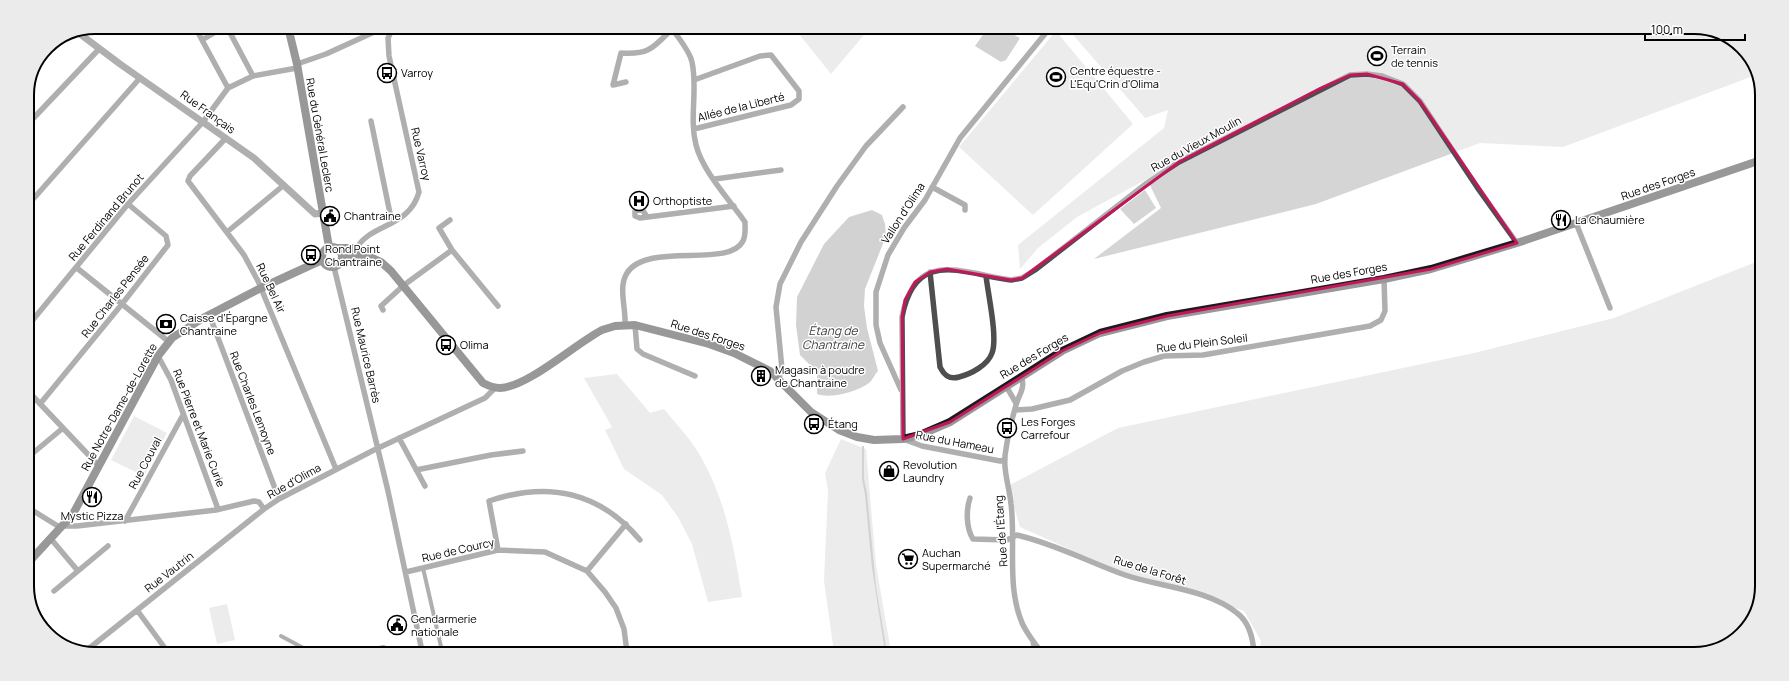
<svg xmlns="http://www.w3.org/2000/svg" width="1789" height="681" viewBox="0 0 1789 681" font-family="Manrope,sans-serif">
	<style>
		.green { fill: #d5d5d5 }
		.water { fill: #9c9c9c }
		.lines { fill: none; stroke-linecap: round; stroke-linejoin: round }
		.pedestrian { stroke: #4e4e4e; stroke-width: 4 }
		.minor { stroke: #4e4e4e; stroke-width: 5.5 }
		.tertiary { stroke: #4e4e4e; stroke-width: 7 }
		.secondary { stroke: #1b1b1b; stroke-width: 8 }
		.marked { fill: none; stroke: #c2185b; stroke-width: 3; stroke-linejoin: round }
		.labels { text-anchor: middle; stroke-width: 3; stroke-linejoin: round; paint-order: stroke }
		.poi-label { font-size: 11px; fill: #000; stroke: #fff; text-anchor: start }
		.street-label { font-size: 11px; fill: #000; stroke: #fff }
		.water-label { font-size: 12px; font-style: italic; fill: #3d3d3d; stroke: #fff }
		.rim { fill: none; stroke: #000; stroke-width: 2 }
	</style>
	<rect width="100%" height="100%" fill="#fff"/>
	<path class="green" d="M 795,29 L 869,29 L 831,74 Z
		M 1068,29 L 1716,31 L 1748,54 L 1756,75 L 1563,147 L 1480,143 L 1316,204 L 1094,259 L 1161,208 L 1147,179 L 1077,217 L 1038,248 L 1020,269 L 1018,245 L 1164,128 L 1168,110 L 1145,118 Z
		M 1056,31 L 1133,124 L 1033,215 L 959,147 Z
		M 1145,190 L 1156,208 L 1134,224 L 1120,209 Z
		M 1761,260 L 1758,608 L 1732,642 L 1694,654 L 1259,653 L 1261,641 L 1244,611 L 1116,570 L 1020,527 L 1008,486 L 1118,428 L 1474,353 L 1614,318 Z
		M 617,374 L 650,413 L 664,409 C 676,424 692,440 701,457 C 726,501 734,548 742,597 L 708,602 L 692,544 L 678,517 L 662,495 L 624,469 L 605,430 L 612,427 L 584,378 Z
		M 134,416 L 167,433 L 144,476 L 111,460 Z
		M 841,439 L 866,449 L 876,565 L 891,652 L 834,652 L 824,581 L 828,491 L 825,473 Z
		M 227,604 L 235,640 L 217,644 L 209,608 Z"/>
	<path class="water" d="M 987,29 L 1003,29 L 1020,38 L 1006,60 L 1001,62 L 975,46 Z
		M 872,210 L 882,215 L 885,224 L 886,236 L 865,289 L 864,306 L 867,328 L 878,371 C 875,374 872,381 869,383 C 857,392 830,399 817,394 L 817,372 L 800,355 L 796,325 L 797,297 L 824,244 L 849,217 Z
		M 862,446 L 864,446 L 864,479 L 867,493 L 876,587 L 887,652 L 885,652 L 872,568 L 865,495 L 862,479 Z"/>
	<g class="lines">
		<path class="pedestrian" d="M 423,568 L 442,651
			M 281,636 L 309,651
			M 363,651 L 384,647"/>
		<path class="minor" d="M 195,27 L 202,40
			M 224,27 L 202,40 L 228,88
			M 227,27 L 253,76
			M 297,64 L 326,54 L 383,28
			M 694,80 L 760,56 L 771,55 L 799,91 L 799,99 L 791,105 L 694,129
			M 626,82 L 613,85 L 621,53 C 649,55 653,48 672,29
			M 371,121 L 392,223
			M 27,125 L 99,49
			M 225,139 L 190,176 L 188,181 L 244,255 L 258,281 L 336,469
			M 715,179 L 781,170
			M 932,187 L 965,205 L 965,210
			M 27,206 L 140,78
			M 647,217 L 642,209 L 635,211 L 635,216 L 640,218 L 734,206
			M 450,220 L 439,228 L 452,250 L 498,306
			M 1576,223 L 1610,308
			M 227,232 L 284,185
			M 355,251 C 368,223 409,229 419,192 L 389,56 L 388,38 L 393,28
			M 334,267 L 388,491 L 422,651
			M 77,268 L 168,341
			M 930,272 L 940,367 C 944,375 949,380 959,377 C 971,374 988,365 992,353 C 998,338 988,294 986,276
			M 383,310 L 381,306 L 404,285 L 452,250
			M 209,314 L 279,499
			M 625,324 C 626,308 618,287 627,273 C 647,241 729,269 743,241 C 746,235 745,228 745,222 C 729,199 703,172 696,145 C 689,118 698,89 692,62 C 690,51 678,38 672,28
			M 635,325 L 637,349 L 643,354 L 695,376
			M 27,327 L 128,204 L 203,122 L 228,88 L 253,76 L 297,68
			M 158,356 L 171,380 L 218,509
			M 1021,376 C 1026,388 1019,394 1016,405 C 1012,419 1008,435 1006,449 C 1002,468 1009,485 1011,504 C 1016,543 1006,588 1023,625 C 1028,635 1035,644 1042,653
			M 779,378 L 782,369 L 776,307 L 780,284 L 801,242 L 837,186 L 866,146 L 903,107
			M 1006,386 L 1016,403
			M 27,390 L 99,466
			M 901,390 L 880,343 L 876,325 L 876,292 L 888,255 L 904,228 L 925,200 L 960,138 L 1049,29
			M 40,404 L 122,304 L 168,245 L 166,236 L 128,204
			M 1015,410 L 1032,409 L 1070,400 L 1122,371 L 1144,362 L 1164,356 L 1203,355 L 1370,326 L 1381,320 L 1385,311 L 1384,279
			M 399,438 L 425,486
			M 27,458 L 63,428
			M 1005,460 L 1000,461 L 922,446 L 903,439 L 902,317 C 915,248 961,273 1011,280 L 1022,278 L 1035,270 L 1147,183 L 1179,162 L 1350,75 L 1367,74 L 1382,76 L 1403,84 L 1420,101 L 1479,190 L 1517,243
			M 416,470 L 491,455 L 523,451
			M 970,498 C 966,510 966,528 973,539 L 1007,540 L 1017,535 C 1055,544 1089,562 1125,575 C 1160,587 1208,589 1237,613 C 1249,622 1253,638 1254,653
			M 27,507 L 61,528
			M 125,521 L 183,415
			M 64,526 L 77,526 L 216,510 L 254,501 L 259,502 L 264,509
			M 51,539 L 78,571
			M 498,550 L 489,501 C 548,481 600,492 640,540
			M 587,571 L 626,524
			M 406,572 L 498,550 L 545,552 L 587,571 L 605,592 L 616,608 L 624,629 L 627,652
			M 54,591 L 108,546
			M 137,610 L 167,651
			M 1033,641 L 1035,652
			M 87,650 L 264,509 L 279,499 L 374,450 L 485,398 L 495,388"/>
		<path class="tertiary" d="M 76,31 L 120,64 L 254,158 L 315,214 L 322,213"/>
		<path class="secondary" d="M 288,27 L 297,64 L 329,247
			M322 257a10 10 0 1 1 20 0a10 10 0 1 1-20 0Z
			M 337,248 L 356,248 L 366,255 L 381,262 L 391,271 L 483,383 C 489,386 494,388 500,388 C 528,387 575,344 602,330 L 615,326 L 635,325 L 709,344 L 734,353 L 770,371 L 811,412 L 839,430 L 857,437 L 874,440 L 903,439 L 920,435 L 950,422 L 1062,351 L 1100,333 L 1167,316 L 1384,279 L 1431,269 L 1517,243 L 1761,160
			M 342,258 L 366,255
			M 27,564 L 73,514 L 158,356 L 172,338 L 203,318 L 261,288 L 322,260"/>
	</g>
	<path d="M0 0H1789V681H0ZM 1367,74 L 1403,84 L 1420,101 L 1517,243 L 1431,269 L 1167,316 L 1100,333 L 1062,351 L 950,422 L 903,439 L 902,317 L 905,300 L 915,282 L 930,272 L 947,269 L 1011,280 L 1022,278 L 1179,162 L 1321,88 L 1350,75 Z" fill="#fff" fill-opacity=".55" fill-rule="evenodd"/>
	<path class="marked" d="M 1367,74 L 1403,84 L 1420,101 L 1517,243 L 1431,269 L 1167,316 L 1100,333 L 1062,351 L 950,422 L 903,439 L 902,317 L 905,300 L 915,282 L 930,272 L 947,269 L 1011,280 L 1022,278 L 1179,162 L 1321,88 L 1350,75 Z"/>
	<defs>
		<g id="stadium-ring" transform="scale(1)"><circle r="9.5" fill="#fff" stroke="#000" stroke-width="1.5"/><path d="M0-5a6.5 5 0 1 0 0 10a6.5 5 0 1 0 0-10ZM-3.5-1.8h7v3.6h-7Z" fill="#000"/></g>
		<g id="bus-ring" transform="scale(1)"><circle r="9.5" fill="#fff" stroke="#000" stroke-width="1.5"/><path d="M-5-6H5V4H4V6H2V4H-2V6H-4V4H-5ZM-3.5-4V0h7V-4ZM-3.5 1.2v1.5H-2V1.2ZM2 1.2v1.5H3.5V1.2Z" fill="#000"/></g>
		<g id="hospital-ring" transform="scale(1)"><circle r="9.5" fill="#fff" stroke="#000" stroke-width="1.5"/><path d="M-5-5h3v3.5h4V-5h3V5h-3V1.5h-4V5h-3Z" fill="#000"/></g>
		<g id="civic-ring" transform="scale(1)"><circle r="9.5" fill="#fff" stroke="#000" stroke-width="1.5"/><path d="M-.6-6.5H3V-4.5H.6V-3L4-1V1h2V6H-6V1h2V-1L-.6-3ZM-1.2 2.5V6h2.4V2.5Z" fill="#000"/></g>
		<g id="restaurant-ring" transform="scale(1)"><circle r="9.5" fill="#fff" stroke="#000" stroke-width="1.5"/><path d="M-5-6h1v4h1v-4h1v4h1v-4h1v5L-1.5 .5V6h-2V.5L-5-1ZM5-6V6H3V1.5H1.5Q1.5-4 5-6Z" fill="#000"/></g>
		<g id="bank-ring" transform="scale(1)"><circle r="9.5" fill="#fff" stroke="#000" stroke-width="1.5"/><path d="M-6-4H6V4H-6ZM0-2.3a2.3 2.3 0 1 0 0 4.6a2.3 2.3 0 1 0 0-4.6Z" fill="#000"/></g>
		<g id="building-ring" transform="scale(1)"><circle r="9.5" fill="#fff" stroke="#000" stroke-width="1.5"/><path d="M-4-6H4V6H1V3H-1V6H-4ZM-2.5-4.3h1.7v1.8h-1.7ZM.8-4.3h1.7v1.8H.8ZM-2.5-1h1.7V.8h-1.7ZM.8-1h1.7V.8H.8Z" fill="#000"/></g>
		<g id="shop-ring" transform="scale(1)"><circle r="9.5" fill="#fff" stroke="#000" stroke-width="1.5"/><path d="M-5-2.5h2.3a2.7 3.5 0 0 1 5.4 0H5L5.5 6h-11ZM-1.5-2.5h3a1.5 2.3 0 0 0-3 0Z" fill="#000"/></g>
		<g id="supermarket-ring" transform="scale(1)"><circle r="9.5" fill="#fff" stroke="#000" stroke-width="1.5"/><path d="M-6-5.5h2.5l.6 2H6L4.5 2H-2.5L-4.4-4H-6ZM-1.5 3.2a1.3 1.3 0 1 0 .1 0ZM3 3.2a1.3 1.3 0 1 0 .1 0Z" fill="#000"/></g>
	</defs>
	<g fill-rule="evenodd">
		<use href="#stadium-ring" x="1377" y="56"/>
		<use href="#bus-ring" x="387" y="73"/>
		<use href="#stadium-ring" x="1056" y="77"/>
		<use href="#hospital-ring" x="639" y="201"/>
		<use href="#civic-ring" x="330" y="216"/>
		<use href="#restaurant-ring" x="1561" y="220"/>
		<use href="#bus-ring" x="311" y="255"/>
		<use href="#bank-ring" x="166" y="324"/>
		<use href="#bus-ring" x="446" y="345"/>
		<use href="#building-ring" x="761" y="376"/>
		<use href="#bus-ring" x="814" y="424"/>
		<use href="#bus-ring" x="1007" y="428"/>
		<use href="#shop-ring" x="889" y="471"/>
		<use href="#restaurant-ring" x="92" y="497"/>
		<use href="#supermarket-ring" x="908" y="559"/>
		<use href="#civic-ring" x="397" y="625"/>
	</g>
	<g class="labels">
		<g class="poi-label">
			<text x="1391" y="54">Terrain<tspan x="1391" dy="13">de tennis</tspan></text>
			<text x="1070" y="75">Centre équestre -<tspan x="1070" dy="13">L'Equ'Crin d'Olima</tspan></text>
			<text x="401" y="77">Varroy</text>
			<text x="653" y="205">Orthoptiste</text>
			<text x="344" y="220">Chantraine</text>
			<text x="1575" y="224">La Chaumière</text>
			<text x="325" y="253">Rond Point<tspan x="325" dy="13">Chantraine</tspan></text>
			<text x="180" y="322">Caisse d’Épargne<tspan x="180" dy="13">Chantraine</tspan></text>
			<text x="460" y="349">Olima</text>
			<text x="775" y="374">Magasin à poudre<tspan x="775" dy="13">de Chantraine</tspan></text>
			<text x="1021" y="426">Les Forges<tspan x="1021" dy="13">Carrefour</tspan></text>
			<text x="828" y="428">Étang</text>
			<text x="903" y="469">Revolution<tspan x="903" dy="13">Laundry</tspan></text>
			<text x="92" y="520" text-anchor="middle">Mystic Pizza</text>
			<text x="922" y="557">Auchan<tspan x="922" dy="13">Supermarché</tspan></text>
			<text x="411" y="623">Gendarmerie<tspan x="411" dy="13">nationale</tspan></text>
		</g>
		<g class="street-label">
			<text transform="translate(741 107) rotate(-14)" y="4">Allée de la Liberté</text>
			<text transform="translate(208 112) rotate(36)" y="4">Rue Français</text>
			<text transform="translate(320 135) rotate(80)" y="4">Rue du Général Leclerc</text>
			<text transform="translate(1196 144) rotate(-29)" y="4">Rue du Vieux Moulin</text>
			<text transform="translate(421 154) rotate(77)" y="4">Rue Varroy</text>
			<text transform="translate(1658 184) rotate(-19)" y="4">Rue des Forges</text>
			<text transform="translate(903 213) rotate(-57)" y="4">Vallon d'Olima</text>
			<text transform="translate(106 217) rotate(-50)" y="4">Rue Ferdinand Brunot</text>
			<text transform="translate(1349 273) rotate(-10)" y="4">Rue des Forges</text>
			<text transform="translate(271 288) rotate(65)" y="4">Rue Bel Air</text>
			<text transform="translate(115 296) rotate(-52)" y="4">Rue Charles Pensée</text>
			<text transform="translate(708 335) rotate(18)" y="4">Rue des Forges</text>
			<text transform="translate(1202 343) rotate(-7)" y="4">Rue du Plein Soleil</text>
			<text transform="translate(366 355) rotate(77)" y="4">Rue Maurice Barrès</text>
			<text transform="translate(1034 356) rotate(-31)" y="4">Rue des Forges</text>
			<text transform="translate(253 403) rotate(69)" y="4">Rue Charles Lemoyne</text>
			<text transform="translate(119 407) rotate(-61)" y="4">Rue Notre-Dame-de-Lorette</text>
			<text transform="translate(199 428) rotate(69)" y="4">Rue Pierre et Marie Curie</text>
			<text transform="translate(955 442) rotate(11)" y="4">Rue du Hameau</text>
			<text transform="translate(145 463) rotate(-62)" y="4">Rue Couval</text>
			<text transform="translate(294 481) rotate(-29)" y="4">Rue d'Olima</text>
			<text transform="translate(1001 531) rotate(-94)" y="4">Rue de l'Étang</text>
			<text transform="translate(458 550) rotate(-13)" y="4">Rue de Courcy</text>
			<text transform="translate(1150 570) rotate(17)" y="4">Rue de la Forêt</text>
			<text transform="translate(169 572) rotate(-38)" y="4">Rue Vautrin</text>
		</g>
		<g class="water-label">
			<text x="833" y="335">Étang de<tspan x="833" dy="14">Chantraine</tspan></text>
		</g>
	</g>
	<path d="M0 0H1789V681H0ZM95 34H1694A61 61 0 0 1 1755 95V586A61 61 0 0 1 1694 647H95A61 61 0 0 1 34 586V95A61 61 0 0 1 95 34Z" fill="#ebebeb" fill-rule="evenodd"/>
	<path class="rim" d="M95 34H1694A61 61 0 0 1 1755 95V586A61 61 0 0 1 1694 647H95A61 61 0 0 1 34 586V95A61 61 0 0 1 95 34Z"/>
	<path d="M1645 34v6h100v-6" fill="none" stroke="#000000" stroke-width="2"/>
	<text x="1651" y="34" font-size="12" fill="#000000" stroke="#ffffff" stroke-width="3" paint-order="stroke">100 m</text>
</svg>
